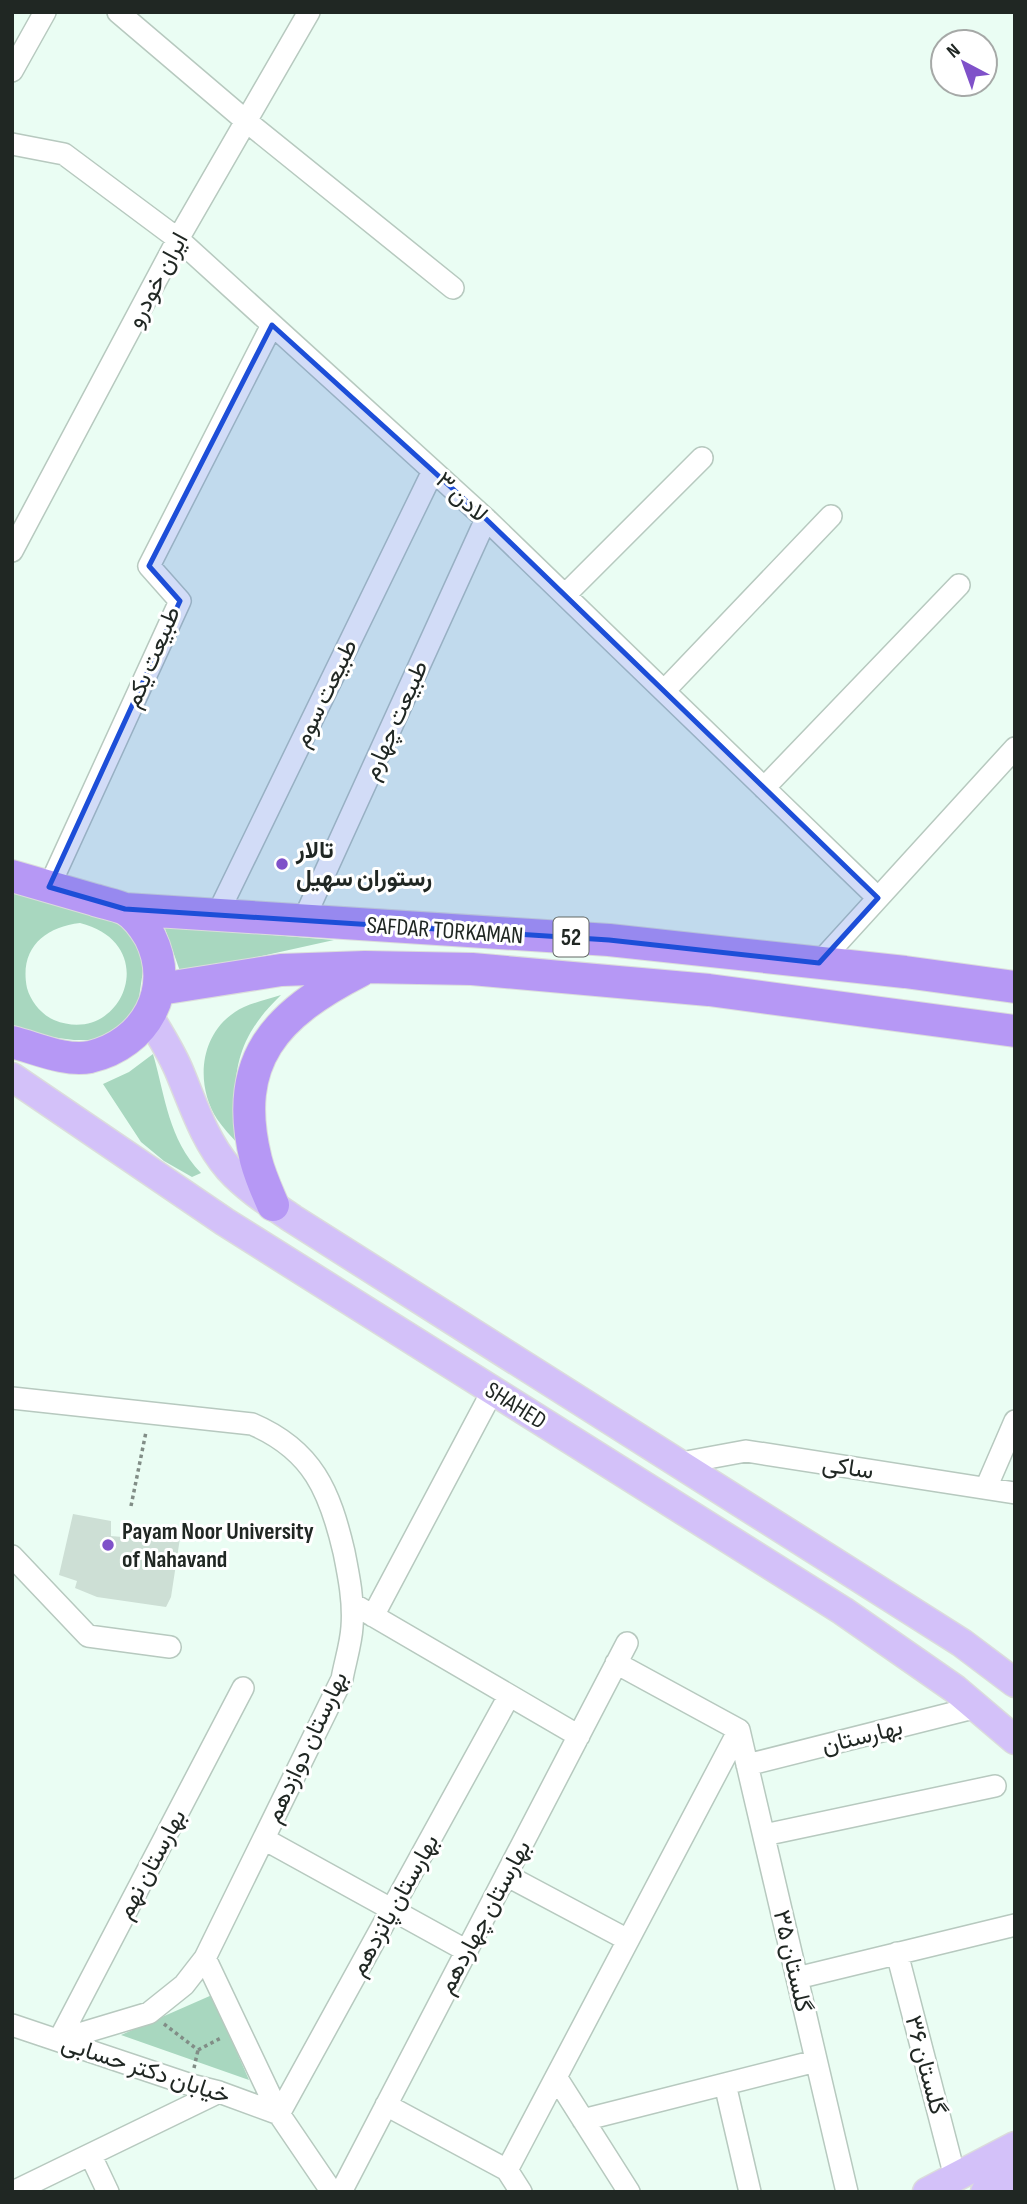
<svg xmlns="http://www.w3.org/2000/svg" width="1027" height="2204" viewBox="0 0 1027 2204" font-family="'Sofia Sans Condensed',Vazirmatn,sans-serif">
	<style>
		.green { fill: #a8d7bf; fill-rule: evenodd }
		.building { fill: #cddfd5 }
		.lines { fill: none; stroke-linecap: round; stroke-linejoin: round }
		.minor-casing { stroke: #b7c9bf; stroke-width: 24 }
		.major-casing { stroke: #dbdcdc; stroke-width: 31 }
		.highway-casing { stroke: #dbdcdc; stroke-width: 34 }
		.path { stroke: #818d86; stroke-width: 3.5; stroke-dasharray: 3.5 3.5; stroke-linecap: butt }
		.minor { stroke: #fff; stroke-width: 21 }
		.major { stroke: #d3c1f9; stroke-width: 28 }
		.highway { stroke: #b698f5; stroke-width: 32 }
		.marked { fill: #1d4ed8; fill-opacity: 0.2; stroke: #1d4ed8; stroke-width: 5; stroke-linejoin: round }
		.poi-dot { fill: #7f51c9; stroke: #fff; stroke-width: 2.5 }
		.labels { text-anchor: middle; stroke-width: 6; stroke-linejoin: round; paint-order: stroke }
		.shield { fill: #fff; stroke: #636865; stroke-width: 2 }
		.shield-label { font-size: 23px; font-weight: bold; fill: #202723 }
		.street-label { font-size: 24px; fill: #202723; stroke: #fff }
		.poi-label { font-size: 24px; font-weight: bold; fill: #202723; stroke: #fff; text-anchor: start }
	</style>
	<rect width="100%" height="100%" fill="#eafdf3"/>
	<path class="green" d="M 12,891 L 114,919 L 130,932 L 142,947 L 144,964 L 138,1004 L 131,1016 L 115,1032 L 98,1040 L 74,1040 L 50,1037 L 12,1025 ZM 80,923 C 164,944 122,1048 54,1020 C 41,1014 31,1002 27,988 C 19,949 44,927 80,923 Z
		M 164,926 L 334,940 L 181,974 Z
		M 281,995 C 231,1043 232,1080 238,1144 C 231,1136 223,1128 217,1119 C 193,1081 201,1027 244,1007 C 255,1002 269,999 281,995 Z
		M 153,1054 C 166,1099 168,1138 201,1173 L 192,1177 L 164,1161 L 141,1142 L 103,1084 L 129,1072 Z
		M 212,1995 L 249,2080 L 121,2035 Z"/>
	<path class="building" d="M 73,1514 L 111,1521 L 111,1536 L 133,1538 L 133,1525 L 180,1538 L 171,1597 L 166,1607 L 97,1597 L 75,1588 L 77,1581 L 59,1575 Z"/>
	<g class="lines">
		<g class="minor-casing">
			<path id="minor" d="M 118,12 L 246,121 L 453,288
				M 12,71 L 45,12
				M 12,144 L 64,154 L 178,239 L 486,519 L 878,898
				M 12,551 L 178,239 L 309,12
				M 565,595 L 702,458
				M 664,691 L 831,516
				M 764,788 L 959,585
				M 49,887 L 180,601 L 149,566 L 272,325
				M 217,915 L 433,471
				M 303,921 L 486,519
				M 819,963 L 1015,748
				M 12,1398 L 252,1424 C 313,1450 330,1492 344,1552 C 349,1577 354,1602 352,1627 C 351,1644 345,1662 342,1679 L 205,1958
				M 681,1463 L 746,1451 L 1015,1493
				M 986,1488 L 1015,1421
				M 12,1556 L 88,1636 L 170,1647
				M 353,1604 L 579,1736
				M 373,1616 L 493,1390
				M 616,1663 L 739,1730
				M 739,1730 L 847,2192
				M 747,1765 L 977,1707
				M 764,1835 L 995,1786
				M 264,1839 L 467,1951
				M 506,1875 L 628,1940
				M 897,1953 L 955,2177
				M 797,1978 L 1015,1925
				M 12,2025 L 191,2085 L 219,2092 L 279,2114
				M 59,2040 L 149,2013 L 184,1985 L 205,1958 L 279,2114 L 332,2192
				M 59,2040 L 243,1688
				M 556,2077 L 629,2192
				M 725,2084 L 750,2192
				M 386,2105 L 507,2170 L 521,2192
				M 279,2114 L 509,1696
				M 583,2120 L 816,2061
				M 91,2156 L 108,2192
				M 507,2170 L 739,1730
				M 13,2192 L 219,2092
				M 341,2192 L 627,1643"/>
		</g>
		<g class="major-casing">
			<path id="major" d="M 149,1016 C 160,1035 172,1053 180,1073 C 194,1107 205,1141 229,1169 C 247,1189 271,1204 293,1219 L 962,1643 L 1015,1683
				M 12,1077 L 225,1222 L 843,1611 L 955,1689 L 1015,1740
				M 927,2192 L 1015,2146
				M 985,2192 L 1015,2176"/>
		</g>
		<g class="highway-casing">
			<path id="highway" d="M 12,876 C 40,884 67,892 95,900 C 104,903 117,905 125,909 C 136,915 144,927 150,937 C 176,989 146,1044 90,1057 C 66,1062 36,1048 12,1042
				M 125,909 L 609,940 L 905,972 L 1015,987
				M 160,989 L 281,970 L 365,967 L 472,969 L 709,990 L 1015,1031
				M 273,1205 C 267,1191 260,1176 256,1160 C 231,1060 276,1014 360,971"/>
		</g>
		<path class="path" d="M 131,1506 L 146,1432
			M 164,2024 L 198,2050
			M 198,2050 L 221,2038
			M 194,2068 L 198,2050"/>
		<use href="#minor" class="minor"/>
		<use href="#major" class="major"/>
		<use href="#highway" class="highway"/>
	</g>
	<path class="marked" d="M 272,325 L 486,519 L 878,898 L 819,963 L 609,940 L 125,909 L 49,887 L 180,601 L 149,566 Z"/>
	<g class="poi-dot">
		<circle cx="282" cy="864" r="7"/>
		<circle cx="108" cy="1545" r="7"/>
	</g>
	<g class="labels">
		<rect class="shield" x="553.5" y="917.5" width="35" height="39" rx="5"/>
		<g class="shield-label">
			<text x="571" y="945">52</text>
		</g>
		<g class="street-label">
			<text transform="translate(157 280) rotate(-62)" y="8">ایران خودرو</text>
			<text transform="translate(462 497) rotate(43)" y="8">لادن ۳</text>
			<text transform="translate(152 657) rotate(-67)" y="8">طبیعت یکم</text>
			<text transform="translate(325 693) rotate(-64)" y="8">طبیعت سوم</text>
			<text transform="translate(395 720) rotate(-66)" y="8">طبیعت چهارم</text>
			<text transform="translate(445 930) rotate(4)" y="8">SAFDAR TORKAMAN</text>
			<text transform="translate(516 1405) rotate(32)" y="8">SHAHED</text>
			<text transform="translate(848 1467) rotate(9)" y="8">ساکی</text>
			<text transform="translate(862 1736) rotate(-14)" y="8">بهارستان</text>
			<text transform="translate(306 1747) rotate(-65)" y="8">بهارستان دوازدهم</text>
			<text transform="translate(151 1864) rotate(-62)" y="8">بهارستان نهم</text>
			<text transform="translate(394 1905) rotate(-61)" y="8">بهارستان پانزدهم</text>
			<text transform="translate(484 1917) rotate(-62)" y="8">بهارستان چهاردهم</text>
			<text transform="translate(793 1961) rotate(77)" y="8">گلستان ۳۵</text>
			<text transform="translate(926 2065) rotate(75)" y="8">گلستان ۳۶</text>
			<text transform="translate(146 2069) rotate(18)" y="8">خیابان دکتر حسابی</text>
		</g>
		<g class="poi-label">
			<text x="296" y="858">تالار<tspan x="296" dy="28">رستوران سهیل</tspan></text>
			<text x="122" y="1539">Payam Noor University<tspan x="122" dy="28">of Nahavand</tspan></text>
		</g>
	</g>
	<rect width="1027" height="2204" fill="none" stroke="#202723" stroke-width="28"/>
	<g transform="translate(964 63) rotate(319)"><circle r="33" fill="#ffffff" stroke="#a6a9a7" stroke-width="2"/>
	<path d="M0-5L12 26L0 18L-12 26Z" fill="#7f51c9"/>
	<text y="-10" font-size="19" font-weight="bold" text-anchor="middle" fill="#202723">N</text>
	</g>
</svg>
